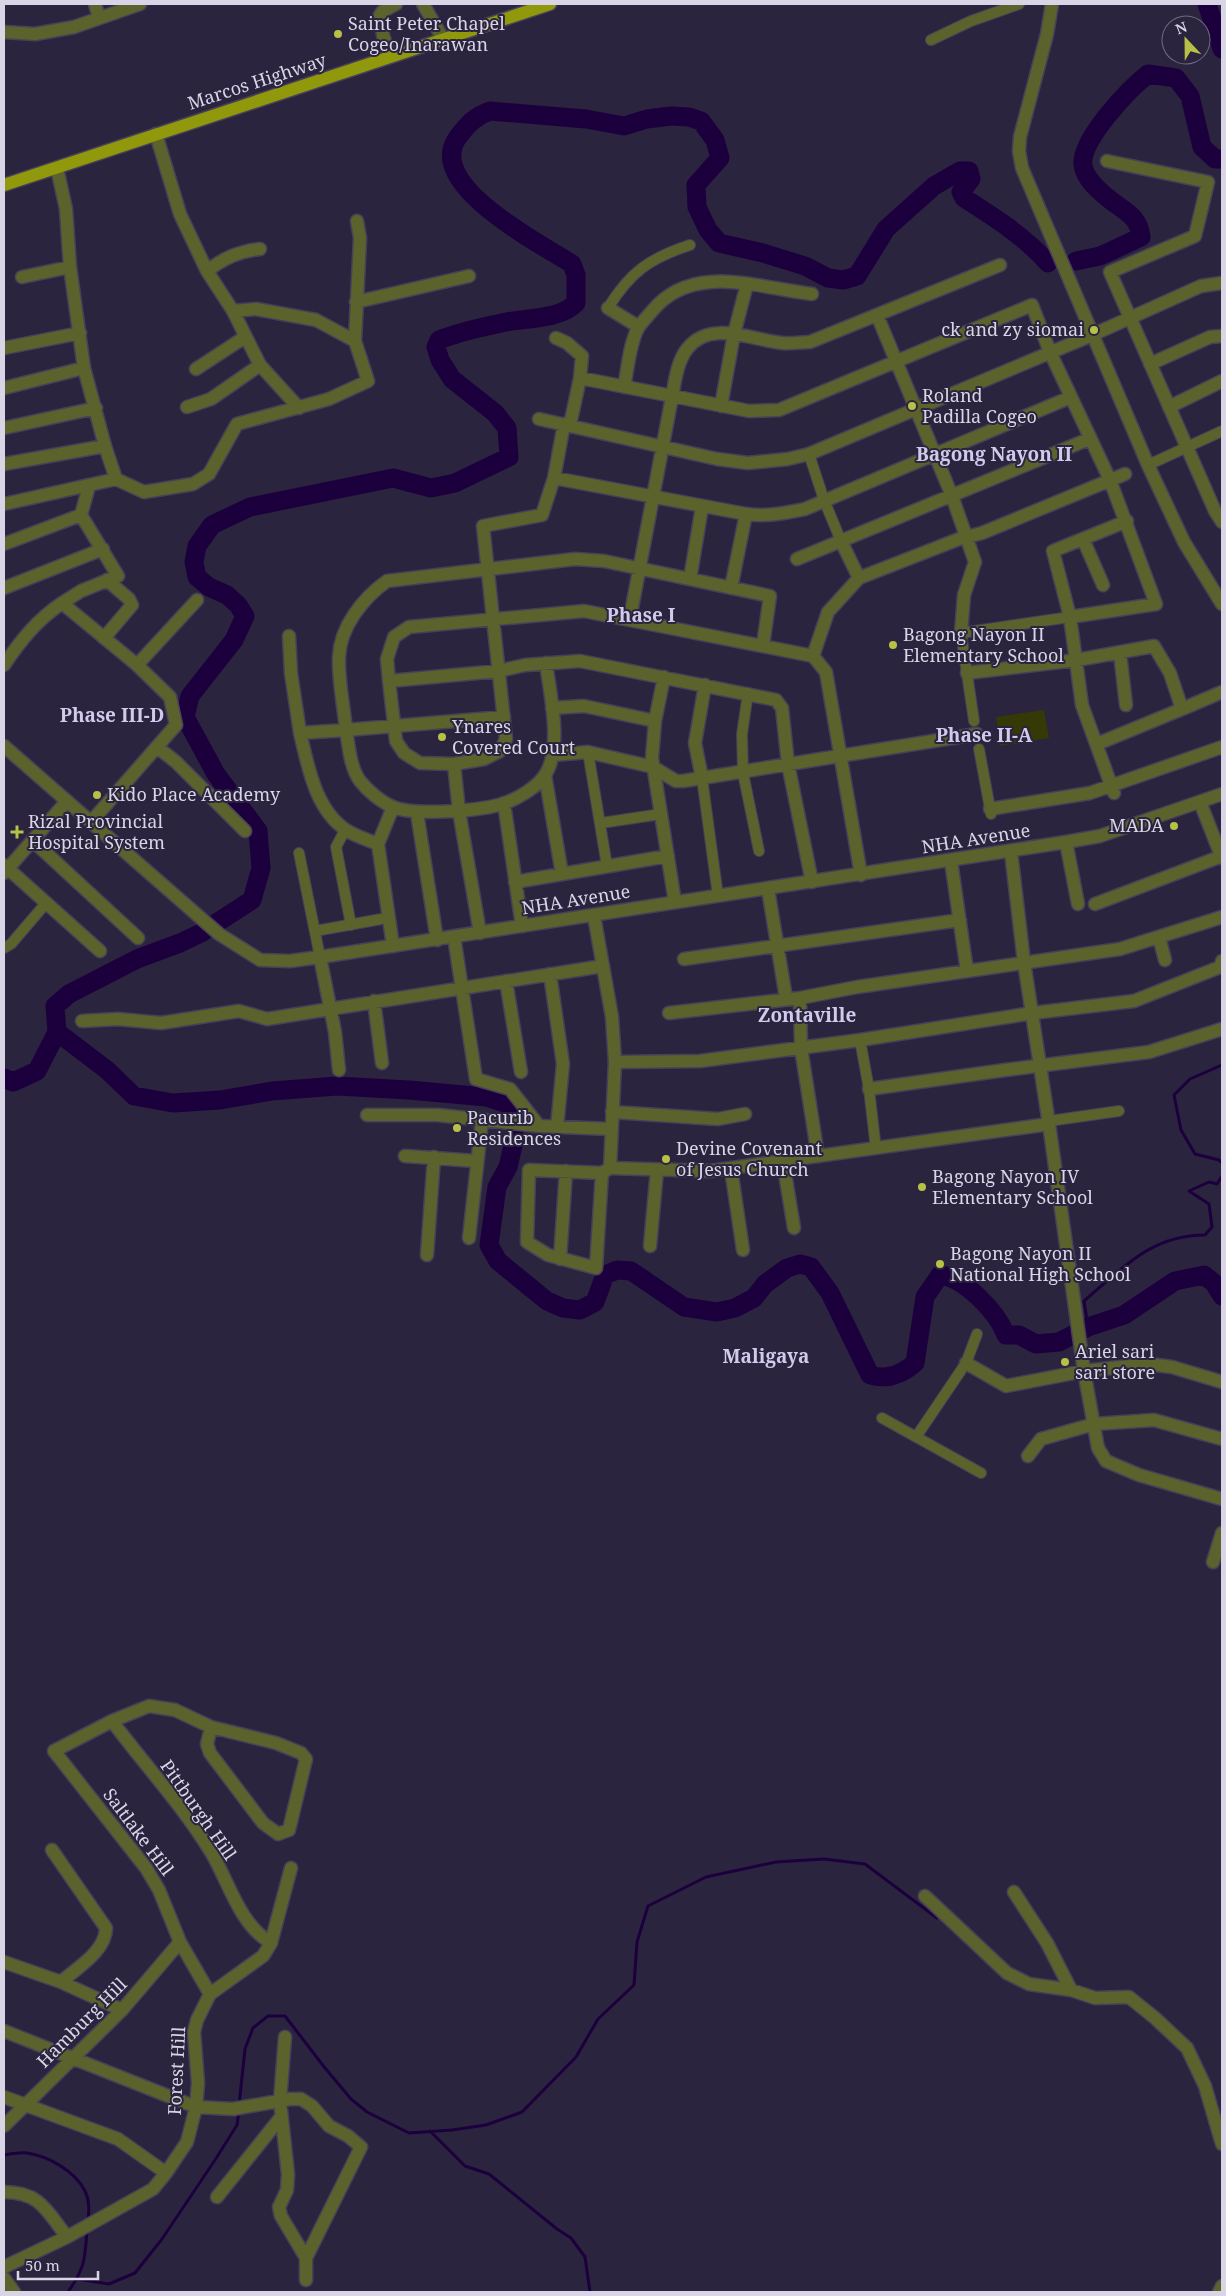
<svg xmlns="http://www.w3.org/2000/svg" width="1226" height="2296" viewBox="0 0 1226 2296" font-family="'Noto Serif',serif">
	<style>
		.green { fill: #353906 }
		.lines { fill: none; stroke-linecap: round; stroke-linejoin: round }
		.stream { stroke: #1c003e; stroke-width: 3 }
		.river { stroke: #1c003e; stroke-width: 19 }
		.pedestrian-casing { stroke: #474059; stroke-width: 12 }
		.minor-casing { stroke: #474059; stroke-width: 15 }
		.tertiary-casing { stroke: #474059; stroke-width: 15 }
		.primary-casing { stroke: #474059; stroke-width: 15 }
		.pedestrian { stroke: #5c622c; stroke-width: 10 }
		.minor { stroke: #5c622c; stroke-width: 12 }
		.tertiary { stroke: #5c622c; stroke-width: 12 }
		.primary { stroke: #90990b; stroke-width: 12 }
		.poi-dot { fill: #b7c148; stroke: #2b243e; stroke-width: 2 }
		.labels { text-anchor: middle; stroke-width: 4; stroke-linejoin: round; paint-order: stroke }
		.poi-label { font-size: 18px; fill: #d9d5e6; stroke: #2b243e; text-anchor: start }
		.street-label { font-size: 18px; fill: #d9d5e6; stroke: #2b243e }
		.neighbourhood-label { font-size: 19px; font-weight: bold; fill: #d2caeb; stroke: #2b243e }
	</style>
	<rect width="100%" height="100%" fill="#2b243e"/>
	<path class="green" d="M 1044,710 L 1049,738 L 1000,746 L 996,717 Z"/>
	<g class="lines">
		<path class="stream" d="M 1222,1065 L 1190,1079 L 1174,1095 L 1181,1130 L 1195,1154 L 1219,1160 L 1222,1163
			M 1088,1327 L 1084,1301 C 1123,1268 1151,1235 1205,1235 L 1212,1227 L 1209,1204 L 1189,1191 L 1209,1182 L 1217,1184 L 1222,1176
			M 239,2105 L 245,2049 L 253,2028 L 268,2016 L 285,2016 L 325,2068 L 351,2099 L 367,2112 L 409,2133 L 452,2130 L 486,2125 L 522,2112 L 576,2057 L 598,2019 L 634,1985 L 637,1942 L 648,1906 L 706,1877 L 776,1862 L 824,1859 L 865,1864 L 937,1918
			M 430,2131 L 465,2166 L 489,2174 L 557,2229 L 571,2238 L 585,2257 L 590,2292
			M 4,2155 C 11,2154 20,2152 27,2153 C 48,2156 75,2171 85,2191 C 90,2201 89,2211 88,2222
			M 77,2279 L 109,2284 L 135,2273 L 162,2239 L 215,2160 L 237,2125 L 239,2111
			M 68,2292 C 85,2268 85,2259 87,2230"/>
		<path class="river" d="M 1207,4 L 1222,49
			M 1076,261 L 1100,256 L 1141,237 C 1139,215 1123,211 1108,198 C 1098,190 1085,179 1083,165 C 1080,140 1129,89 1148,74 L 1176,78 L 1190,96 L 1202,147 L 1215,159 L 1222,159
			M 57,1032 L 107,1070 L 134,1096 L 173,1103 L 220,1100 L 272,1091 L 337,1086 L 409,1090 L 486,1097 L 505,1103 L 515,1115
			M 4,1078 L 13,1082 L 37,1071 L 57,1032 L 55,1006 L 69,994 L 137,959 L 180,943 L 201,933 L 252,900 L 261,868 L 258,831 L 216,774 L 185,717 L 190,696 L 234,640 L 245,616 L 238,605 L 227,595 L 209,587 L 197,577 L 194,562 L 197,546 L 212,525 L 250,507 L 393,478 L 431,488 L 455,483 L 509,457 L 507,428 L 495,413 L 452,379 L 440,360 L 436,347 L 439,340 C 461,331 484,327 506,322 C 527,318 561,319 576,303 L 576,275 L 572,264 C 541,244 423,184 458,137 C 468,124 475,116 490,111 L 586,119 L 624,126 L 647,119 L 671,116 L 689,117 L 701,121 L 715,140 L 720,158 L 696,185 L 697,207 L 708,230 L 719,243 L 763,253 L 805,266 L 828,278 L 843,280 L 857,276 L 886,229 L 934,186 L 960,171 L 969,171 L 971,179 L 961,192 L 964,198 C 994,217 1024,236 1048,263
			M 515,1137 L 508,1167 L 497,1187 L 489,1245 L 498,1261 L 547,1301 L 563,1308 L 580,1310 L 595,1302 L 605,1275 L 617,1270 L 631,1271 L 684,1307 L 717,1312 L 735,1308 L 754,1298 L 765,1284 L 787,1268 L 800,1264 L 811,1267 L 830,1293 L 870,1375 C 887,1380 901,1375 915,1363 L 925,1297 L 940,1275 C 965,1278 997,1312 1006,1335 L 1019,1335 L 1036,1344 L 1059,1342 L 1088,1327 L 1124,1315 L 1175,1281 L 1204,1275 L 1214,1283 L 1222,1296"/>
		<g class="pedestrian-casing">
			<path id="pedestrian" d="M 931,40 L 971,21 L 1019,4
				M 608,308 C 630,272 650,258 690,245
				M 809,454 L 824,500 L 841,541
				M 1148,465 L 1222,431
				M 748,693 L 742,734 L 743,773 L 759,851
				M 974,721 L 961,633 L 1070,617
				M 979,749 L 991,814
				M 588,752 L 607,866
				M 702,778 L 718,896
				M 601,823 L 661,814
				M 345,830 L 336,847 L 351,925
				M 299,853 L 320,957
				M 315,931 L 387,918
				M 4,948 L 11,944 L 47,902
				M 860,1040 L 869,1089 L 876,1149
				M 1049,1121 L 1119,1111
				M 882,1418 L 981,1473
				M 916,1437 L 966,1363 L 977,1334"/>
		</g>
		<g class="minor-casing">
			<path id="minor" d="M 95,4 L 99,18
				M 423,4 L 443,39
				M 4,32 L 35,34 L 74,27 L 140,4
				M 390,56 L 383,35 L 380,15 L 383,11 L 396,4
				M 156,134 L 180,214 L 207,271 L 233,311 L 260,365 L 299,408
				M 1107,161 L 1208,182 L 1195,236 L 1110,272 L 1215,511 L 1222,522
				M 57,168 L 66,209 L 70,267 L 84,368 L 105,446 L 116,479 L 144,492 L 193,484 L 209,474 L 237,424 L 329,399 L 368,381 L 355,341 L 316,320 L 256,309 L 233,311
				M 207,271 C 224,258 239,251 260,249
				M 22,277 L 70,267
				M 356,302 L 469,276
				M 608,308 L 639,327
				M 877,315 L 952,496 L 975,562 L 964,595 L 961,633
				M 556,338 L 567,343 L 582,356 L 580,378 L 570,425
				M 355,341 L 360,238 L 357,221
				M 4,348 L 80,333
				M 1150,364 L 1210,337 L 1222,336
				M 196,369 L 245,337
				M 580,378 L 749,411 L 779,410 L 1032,305 L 1050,352 L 1110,480 L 1156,604 L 1070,617
				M 624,387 C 628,368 629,346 638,328 C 642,322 648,316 653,310 C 693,262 759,288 812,294
				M 4,388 L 84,368
				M 721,406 L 734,334 L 747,284
				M 187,407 L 211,399 L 260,365
				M 1169,407 L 1222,381
				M 539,419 L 717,459 L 748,463 L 788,459 L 809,454 L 1092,335 L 1201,286 L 1222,283
				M 564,424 L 554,478 L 542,515 L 483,526 L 506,739 L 500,751 L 484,759 L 454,764 L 420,763 L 404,753 L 396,741 L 389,681 L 387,659 L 394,637 L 409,627 L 584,611 L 813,656 L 826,672 L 861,875
				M 4,428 L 96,408
				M 4,464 L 105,446
				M 554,478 L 746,514 C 766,517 785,513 805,509 L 1071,397
				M 4,504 L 116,479
				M 1083,539 L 1103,585
				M 841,541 L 859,578
				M 4,544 L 81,515
				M 797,559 L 1089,439
				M 690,579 L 702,507
				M 4,588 L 103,549
				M 731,588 L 746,514
				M 62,603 L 81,591 L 118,576 L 81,515 L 89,486
				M 630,618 L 672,397 C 675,381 677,362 687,349 C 710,319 752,340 782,343 C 791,344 801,342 810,342 L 1000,265
				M 289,636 L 291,673 L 300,733
				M 104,638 L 132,605 L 129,599 L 107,580
				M 1120,653 L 1126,705
				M 813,656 L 828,612 L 859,578 L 959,539 L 982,533 L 1125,474
				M 4,665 C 21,640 37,620 62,603 L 137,665 L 170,697 L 176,725 L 91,822
				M 137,665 L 197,600
				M 967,673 L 1077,660 L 1154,646 L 1170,673 L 1182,709 L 1097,744
				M 664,677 L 655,721 L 652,758 L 675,902
				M 389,681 L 499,671 L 525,665 L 580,661 L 776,700 L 782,708 L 788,764 L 812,882
				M 552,708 L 584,706 L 655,721
				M 1182,709 L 1222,692
				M 504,717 L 346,730 C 349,747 350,767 360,781 C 368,791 381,802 393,807 C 415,816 482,811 505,803 C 519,798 537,787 545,775 C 563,748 550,694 546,663
				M 157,747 L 176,762 L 245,831
				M 553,755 L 588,752 L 653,767 L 676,781 L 683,781 L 977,734
				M 454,764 L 459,811 L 480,933
				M 545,775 L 562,874
				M 702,778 L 695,743 L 705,685
				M 1114,793 L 1082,705 L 1070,617 L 1053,551 L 1127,521
				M 1200,802 L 1222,858
				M 504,803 L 522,926
				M 990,809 L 1090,793 L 1222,747
				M 417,813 L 437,940
				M 32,840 L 138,938
				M 1066,842 L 1078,904
				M 378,844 C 368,840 355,836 346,830 C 315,809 308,766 300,733 L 346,730 C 344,707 338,681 339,657 C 340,627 363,598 387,581 L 575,559 L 604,561 L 770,596 L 763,645
				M 951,861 L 967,971
				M 4,865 L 100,951
				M 4,873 L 67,801
				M 515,882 L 668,856
				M 768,889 L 786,998
				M 1095,904 L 1222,856
				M 454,937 L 476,1079 L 510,1089 L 539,1126
				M 1159,937 L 1165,960
				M 393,946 L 378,844 L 393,807
				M 320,957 L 335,1032 L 339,1070
				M 684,959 L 960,920
				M 550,974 L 563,1064 L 557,1127
				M 506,981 L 521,1072
				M 800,998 L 801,1048 L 818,1156
				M 374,1001 L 382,1063
				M 669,1013 L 800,998 L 857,987 L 1120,949 L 1222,917
				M 82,1021 L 118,1019 L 161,1023 L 239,1011 L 267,1019 L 603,966
				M 615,1062 L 700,1061 L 860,1040 L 1033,1013 L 1134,1001 L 1220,967 L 1222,961
				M 869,1089 L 1005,1070 L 1149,1052 L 1222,1029
				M 612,1112 L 718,1119 L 745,1114
				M 367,1115 L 438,1115 L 539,1126 L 610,1129
				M 1049,1124 L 1084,1371 L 1098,1448 L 1106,1461 L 1139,1475 L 1222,1499
				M 405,1156 L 476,1161
				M 783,1161 L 794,1228
				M 731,1169 L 743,1250
				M 602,1173 L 596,1268 L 548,1255 L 527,1242 L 529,1170 L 602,1173 L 610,1168
				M 469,1238 L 482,1120
				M 650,1246 L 657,1170
				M 427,1255 L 434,1157
				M 560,1259 L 566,1171
				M 966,1363 L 1006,1386 L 1084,1371 L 1149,1364 L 1172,1367 L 1222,1382
				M 1028,1456 L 1041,1439 L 1094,1424 L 1154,1420 L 1222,1439
				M 1213,1562 L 1222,1533
				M 112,1721 C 144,1764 183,1806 211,1852 C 229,1882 239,1924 271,1943
				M 52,1850 L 106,1928 C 106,1951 77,1968 61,1982
				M 1014,1892 L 1047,1943 L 1071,1990
				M 925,1896 L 1007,1973 L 1029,1984 L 1071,1990 L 1095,1998 L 1129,1997 L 1155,2018 L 1187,2048 L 1205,2086 L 1222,2144
				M 4,1962 L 61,1982 L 122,2010
				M 210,1994 L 180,1942 L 159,1890 L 146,1868 L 54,1751 L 112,1721 L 149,1706 L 175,1710 L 211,1727 L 276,1743 L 301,1753 L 306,1759 L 289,1830 L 278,1834 L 263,1823 L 210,1753 L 207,1744 L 211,1727
				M 4,2031 L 196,2107 L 233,2109 L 290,2099 L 301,2099 L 312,2106 L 329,2126 L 348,2136 L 361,2147 L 306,2258
				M 285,2037 L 280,2101 L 288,2174 L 287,2190 L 279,2207 L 281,2216 L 306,2258 L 306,2280
				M 4,2097 L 118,2139 L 166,2173
				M 4,2126 L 122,2010 L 180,1942
				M 4,2192 C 40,2192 47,2211 67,2237
				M 217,2197 L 281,2117
				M 4,2267 L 67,2237 L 153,2189 L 166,2173 L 187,2142 L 196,2107 L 198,2083 L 194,2032 L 197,2020 L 210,1994 L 263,1956 L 271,1943 L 291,1868
				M 4,2278 L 14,2292"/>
		</g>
		<g class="tertiary-casing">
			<path id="tertiary" d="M 1052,4 L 1047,34 L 1020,137 L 1019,151 L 1022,168 L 1148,465 L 1184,542 L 1222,604
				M 4,746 L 219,934 L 260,960 L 290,961 L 320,957 L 1066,842 L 1100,836 L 1222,794
				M 594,916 L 612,1017 L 615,1062 L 610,1168 L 710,1171 L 1049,1124 L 1024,962 L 1011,852
				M 1219,2292 L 1222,2286"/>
		</g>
		<g class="primary-casing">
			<path id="primary" d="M 4,185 L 550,4"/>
		</g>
		<use href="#pedestrian" class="pedestrian"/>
		<use href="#minor" class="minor"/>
		<use href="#tertiary" class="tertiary"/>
		<use href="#primary" class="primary"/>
	</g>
	<g class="poi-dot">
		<circle cx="338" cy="34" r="5"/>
		<circle cx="1094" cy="330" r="5"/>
		<circle cx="912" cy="406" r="5"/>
		<circle cx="893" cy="645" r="5"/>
		<circle cx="442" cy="737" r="5"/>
		<circle cx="97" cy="795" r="5"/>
		<circle cx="1174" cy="826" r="5"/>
		<path d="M14.5 824.5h5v5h5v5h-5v5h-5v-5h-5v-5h5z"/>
		<circle cx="457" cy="1128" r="5"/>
		<circle cx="666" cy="1159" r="5"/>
		<circle cx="922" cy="1187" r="5"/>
		<circle cx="940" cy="1264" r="5"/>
		<circle cx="1065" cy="1362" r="5"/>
	</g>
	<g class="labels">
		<g class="poi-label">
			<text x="348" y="30">Saint Peter Chapel<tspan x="348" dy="21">Cogeo/Inarawan</tspan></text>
			<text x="1084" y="336" text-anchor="end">ck and zy siomai</text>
			<text x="922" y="402">Roland<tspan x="922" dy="21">Padilla Cogeo</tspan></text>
			<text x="903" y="641">Bagong Nayon II<tspan x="903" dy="21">Elementary School</tspan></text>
			<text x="452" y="733">Ynares<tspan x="452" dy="21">Covered Court</tspan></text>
			<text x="107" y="801">Kido Place Academy</text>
			<text x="28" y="828">Rizal Provincial<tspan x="28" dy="21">Hospital System</tspan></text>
			<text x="1164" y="832" text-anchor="end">MADA</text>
			<text x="467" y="1124">Pacurib<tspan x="467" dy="21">Residences</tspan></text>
			<text x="676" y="1155">Devine Covenant<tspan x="676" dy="21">of Jesus Church</tspan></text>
			<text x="932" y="1183">Bagong Nayon IV<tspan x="932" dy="21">Elementary School</tspan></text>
			<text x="950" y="1260">Bagong Nayon II<tspan x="950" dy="21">National High School</tspan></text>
			<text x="1075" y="1358">Ariel sari<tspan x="1075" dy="21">sari store</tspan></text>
		</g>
		<g class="street-label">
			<text transform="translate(257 82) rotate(-18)" y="6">Marcos Highway</text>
			<text transform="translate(976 839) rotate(-9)" y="6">NHA Avenue</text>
			<text transform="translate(576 900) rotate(-9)" y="6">NHA Avenue</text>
			<text transform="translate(198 1810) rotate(55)" y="6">Pittburgh Hill</text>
			<text transform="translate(138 1832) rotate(53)" y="6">Saltlake Hill</text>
			<text transform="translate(82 2023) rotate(-45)" y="6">Hamburg Hill</text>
			<text transform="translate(177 2071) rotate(-87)" y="6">Forest Hill</text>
		</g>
		<g class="neighbourhood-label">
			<text x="994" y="461">Bagong Nayon II</text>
			<text x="641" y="622">Phase I</text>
			<text x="112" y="722">Phase III-D</text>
			<text x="984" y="742">Phase II-A</text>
			<text x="807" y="1022">Zontaville</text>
			<text x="766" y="1363">Maligaya</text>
		</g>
	</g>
	<rect width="1226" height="2296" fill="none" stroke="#d9d5e6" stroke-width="10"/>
	<g transform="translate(1186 40) rotate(338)"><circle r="24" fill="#2b243e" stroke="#716b81"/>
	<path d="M0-4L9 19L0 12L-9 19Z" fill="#b7c148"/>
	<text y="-8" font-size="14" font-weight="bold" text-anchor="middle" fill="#d9d5e6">N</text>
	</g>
	<path d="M18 2271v8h80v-8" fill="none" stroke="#d9d5e6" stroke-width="2.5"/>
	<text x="25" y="2271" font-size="15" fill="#d9d5e6" stroke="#2b243e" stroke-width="4" paint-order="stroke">50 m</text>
</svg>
